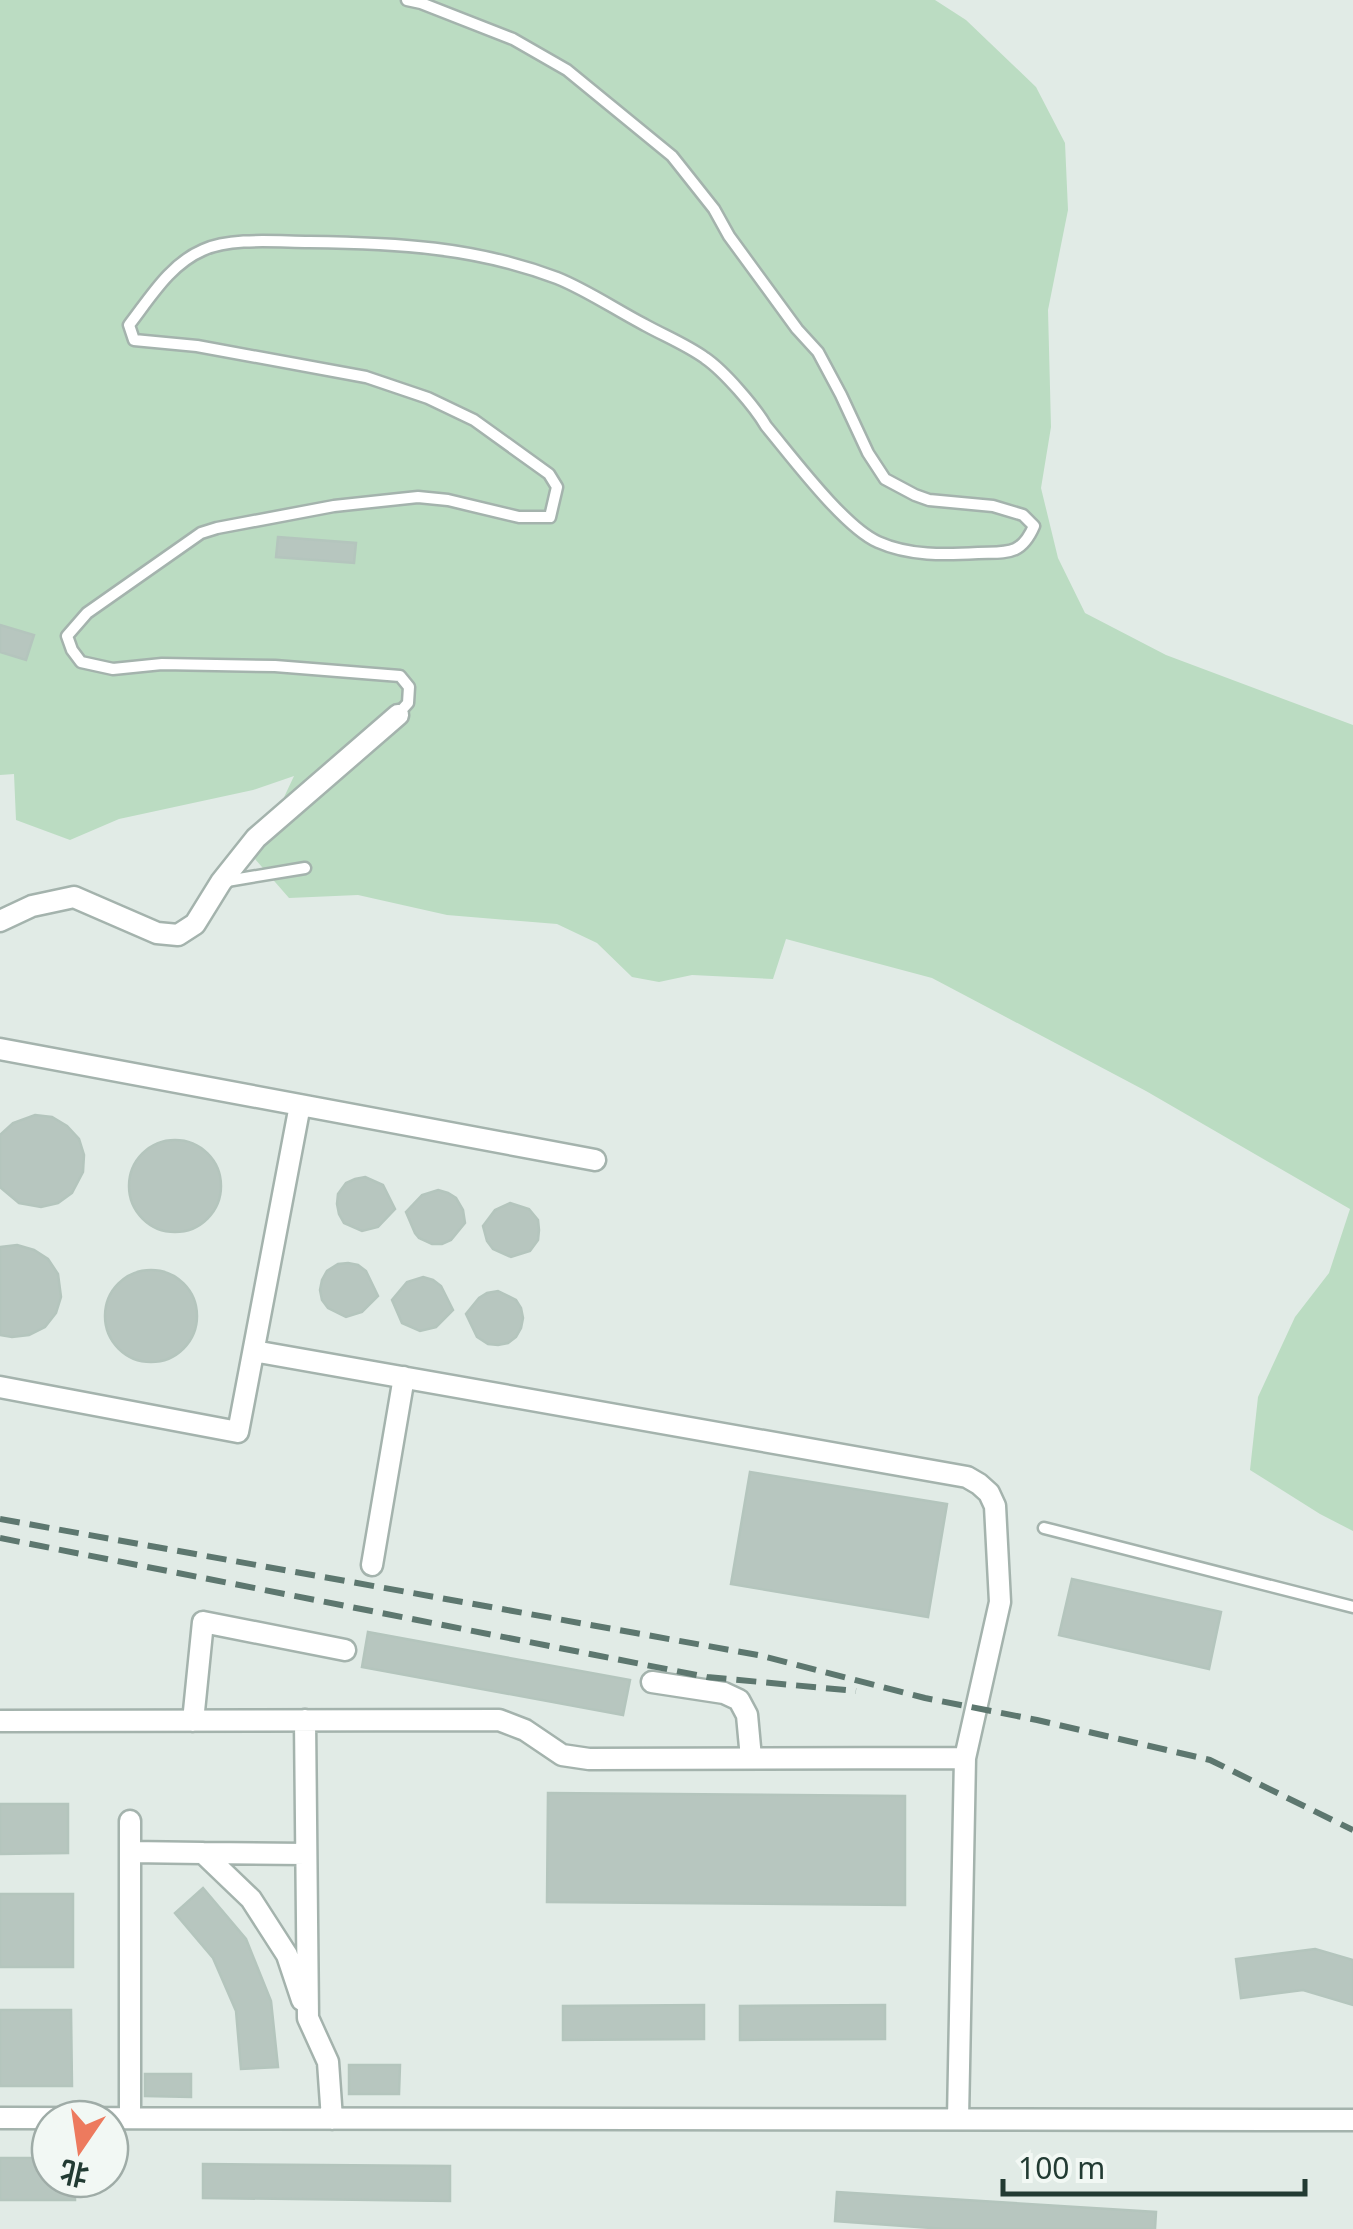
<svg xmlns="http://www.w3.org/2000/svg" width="1353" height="2229" viewBox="0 0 1353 2229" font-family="'Noto Sans','Noto Sans SC',sans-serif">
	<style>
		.green { fill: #bbdcc2 }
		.building { fill: #b7c6bf; stroke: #b4c5bd; stroke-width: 2.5 }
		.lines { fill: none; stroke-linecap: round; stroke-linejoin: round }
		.service-casing { stroke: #a4b3ad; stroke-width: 15 }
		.minor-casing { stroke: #a4b3ad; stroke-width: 25 }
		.service { stroke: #fff; stroke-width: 10 }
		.minor { stroke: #fff; stroke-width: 20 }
		.rail { stroke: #5d776f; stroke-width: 6; stroke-dasharray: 20 10; stroke-linecap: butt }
	</style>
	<rect width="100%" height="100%" fill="#e1ebe6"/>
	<path class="green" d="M 0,0 L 935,0 L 966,20 L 1036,87 L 1065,143 L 1068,210 L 1048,310 L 1051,427 L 1041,488 L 1058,558 L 1085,613 L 1166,655 L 1353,725 L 1353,1531 L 1320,1514 L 1250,1470 L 1258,1397 L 1295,1317 L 1329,1273 L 1350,1209 L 1146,1091 L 932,978 L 786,939 L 773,979 L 692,975 L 659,982 L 632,977 L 597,943 L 557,924 L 447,915 L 358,895 L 289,898 L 255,859 L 294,776 L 253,790 L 119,819 L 70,840 L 16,820 L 14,774 L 0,775 Z"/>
	<path class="building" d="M 278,537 L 356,543 L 354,563 L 276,557 Z
		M 0,625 L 34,635 L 26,660 L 0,652 Z
		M 35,1115 L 52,1117 L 67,1126 L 79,1139 L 84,1155 L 83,1172 L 72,1193 L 58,1203 L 41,1207 L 19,1203 L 0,1187 L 0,1135 L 13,1123 Z
		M129 1186a46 46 0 1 1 92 0a46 46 0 1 1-92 0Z
		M 365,1177 L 383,1185 L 395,1209 L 378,1227 L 362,1231 L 344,1223 L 339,1214 L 337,1204 L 338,1194 L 346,1183 L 355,1179 Z
		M 438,1190 L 448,1193 L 456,1198 L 463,1210 L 465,1223 L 451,1240 L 442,1244 L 432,1244 L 419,1238 L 415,1233 L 406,1212 L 422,1195 Z
		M 510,1203 L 529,1209 L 538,1220 L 539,1230 L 538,1240 L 530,1251 L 511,1257 L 493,1249 L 487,1241 L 483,1226 L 495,1210 Z
		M 17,1245 L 34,1250 L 48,1259 L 58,1274 L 61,1297 L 56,1313 L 45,1327 L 29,1335 L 12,1337 L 0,1335 L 0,1247 Z
		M 348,1263 L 358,1265 L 366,1271 L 378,1296 L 362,1312 L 346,1317 L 328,1308 L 322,1300 L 320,1290 L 322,1280 L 327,1271 L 338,1264 Z
		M105 1316a46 46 0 1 1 92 0a46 46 0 1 1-92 0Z
		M 423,1277 L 433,1280 L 441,1286 L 453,1310 L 436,1327 L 420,1331 L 402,1323 L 392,1300 L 407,1282 Z
		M 498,1291 L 516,1300 L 521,1308 L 523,1318 L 521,1328 L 516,1337 L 508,1343 L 498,1345 L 488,1344 L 477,1337 L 466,1314 L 479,1298 L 487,1293 Z
		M 750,1472 L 947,1504 L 928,1617 L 731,1584 Z
		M 1072,1579 L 1221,1612 L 1209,1669 L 1059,1635 Z
		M 368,1632 L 630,1680 L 623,1715 L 362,1667 Z
		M 548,1793 L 905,1796 L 905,1905 L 547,1902 Z
		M 0,1804 L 68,1804 L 68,1853 L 0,1854 Z
		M 203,1888 L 246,1939 L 271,2001 L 278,2067 L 241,2069 L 236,2011 L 213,1958 L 175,1913 Z
		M 0,1894 L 73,1894 L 73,1967 L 0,1967 Z
		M 1315,1949 L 1353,1960 L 1353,2005 L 1303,1990 L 1241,1998 L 1236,1959 Z
		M 704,2005 L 704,2039 L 563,2040 L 563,2006 Z
		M 885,2005 L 885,2039 L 740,2040 L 740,2006 Z
		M 0,2010 L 71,2010 L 72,2086 L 0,2086 Z
		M 349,2065 L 400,2065 L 399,2094 L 349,2094 Z
		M 145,2074 L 191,2074 L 191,2097 L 145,2096 Z
		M 0,2158 L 50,2158 L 50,2179 L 75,2179 L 75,2200 L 0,2200 Z
		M 203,2164 L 450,2166 L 450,2201 L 203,2198 Z
		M 837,2192 L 1156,2212 L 1155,2229 L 945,2229 L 835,2221 Z"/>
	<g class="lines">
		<g class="service-casing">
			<path id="service" d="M 398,714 L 408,703 L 409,687 L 400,676 L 275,666 L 162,664 L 113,669 L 81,662 L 72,650 L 67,636 L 87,613 L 201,533 L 217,528 L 334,506 L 418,497 L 448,500 L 519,517 L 550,517 L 557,487 L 549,474 L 474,420 L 428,398 L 366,377 L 197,346 L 134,340 L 129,325 C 150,298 170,264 203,250 C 232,237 278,242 309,242 C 396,243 475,247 557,278 C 587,290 616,310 645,325 C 665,336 687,345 705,358 C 724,371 755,407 766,426 C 792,457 844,527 878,542 C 909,556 945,555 978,553 C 1007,552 1021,556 1034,526 L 1023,515 L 993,506 L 929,500 L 915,495 L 885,479 L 868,453 L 841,395 L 818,352 L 797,329 L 729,236 L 714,209 L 672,156 L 567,70 L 513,39 L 421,3 L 407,0
				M 227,881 L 305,868
				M 1044,1528 L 1353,1607"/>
		</g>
		<g class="minor-casing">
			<path id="minor" d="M 0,921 L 32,906 L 74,897 L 157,933 L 178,935 L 195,924 L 221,882 L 256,838 L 398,715
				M 0,1049 L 595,1160
				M 254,1351 L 967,1477 L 979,1484 L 989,1493 L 995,1506 L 1000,1602 L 965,1758 L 958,2119
				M 0,1387 L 238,1432 L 300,1105
				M 372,1565 L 404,1377
				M 652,1682 L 724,1693 L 739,1700 L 747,1715 L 751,1758
				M 305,1720 L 308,2018 L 328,2062 L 332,2119
				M 0,1721 L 499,1720 L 525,1730 L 562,1755 L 589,1759 L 965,1758
				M 193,1721 L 203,1622 L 345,1650
				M 130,1852 L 203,1853 L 251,1899 L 287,1955 L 302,2000
				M 203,1853 L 306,1854
				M 0,2118 L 1353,2120
				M 130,2118 L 130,1821"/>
		</g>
		<use href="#service" class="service"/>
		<use href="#minor" class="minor"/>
		<path class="rail" d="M 0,1519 L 758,1655 L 925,1698 L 1037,1720 L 1210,1760 L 1353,1830
			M 0,1538 L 707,1677 L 856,1691"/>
	</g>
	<g transform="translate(80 2149) rotate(193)"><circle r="48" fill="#f2f8f4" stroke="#9faca7" stroke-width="2.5"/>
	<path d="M0-8L18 38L0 25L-18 38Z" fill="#ed7a5e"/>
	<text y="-15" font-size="28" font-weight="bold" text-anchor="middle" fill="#223b33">北</text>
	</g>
	<path d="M1003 2179v15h302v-15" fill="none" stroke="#223b33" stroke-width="5"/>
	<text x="1018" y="2179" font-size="30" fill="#223b33" stroke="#f2f8f4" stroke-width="8" paint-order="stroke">100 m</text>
</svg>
